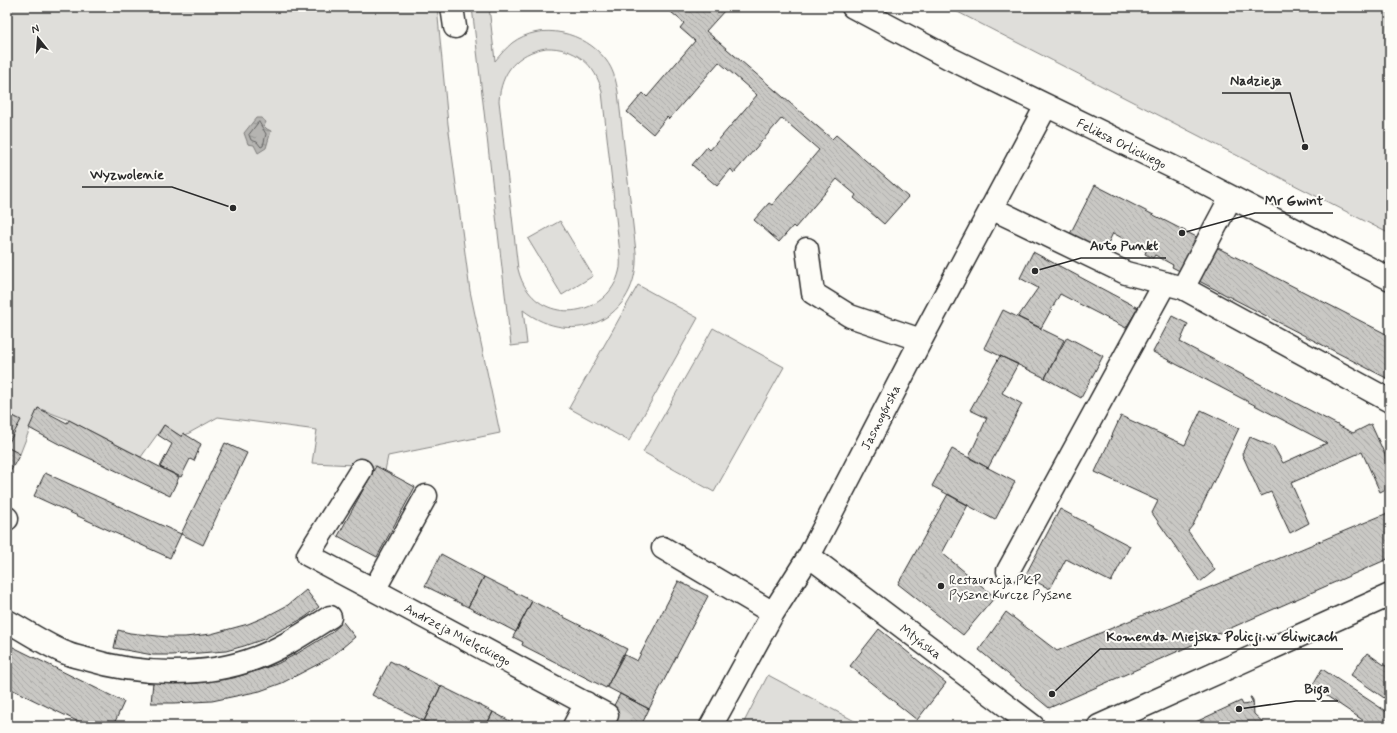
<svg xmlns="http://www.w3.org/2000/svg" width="1397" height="733" viewBox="0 0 1397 733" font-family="Mynerve,sans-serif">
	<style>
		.green { fill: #dfdeda; stroke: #858482; fill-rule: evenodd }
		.water { fill: url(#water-ripples); stroke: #7e7d7b }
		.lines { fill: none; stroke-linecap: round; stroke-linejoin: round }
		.shore { stroke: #626261; stroke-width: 1 }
		.building { fill: url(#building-back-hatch); stroke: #2b2b2b }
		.minor-tunnel { stroke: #d3d2ce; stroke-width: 22; stroke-dasharray: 22 11; stroke-linecap: butt }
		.minor-casing { stroke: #2b2b2b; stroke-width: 25 }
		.minor { stroke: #fdfcf7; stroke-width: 22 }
		.poi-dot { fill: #2b2b2b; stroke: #fdfcf7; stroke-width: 1.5 }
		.labels { text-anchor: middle; stroke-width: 4; stroke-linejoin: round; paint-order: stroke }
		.street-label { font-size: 13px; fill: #2b2b2b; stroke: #fdfcf7 }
		.poi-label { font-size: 13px; fill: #2b2b2b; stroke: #fdfcf7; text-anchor: start }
		.leader { fill: none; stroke: #2b2b2b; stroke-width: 1.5 }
		.callout-dot { fill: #2b2b2b; stroke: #fdfcf7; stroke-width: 1.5 }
		.callout-label { font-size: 14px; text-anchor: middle; font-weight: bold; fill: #2b2b2b; stroke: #fdfcf7; stroke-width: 4; stroke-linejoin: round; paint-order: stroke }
	</style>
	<defs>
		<pattern id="water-ripples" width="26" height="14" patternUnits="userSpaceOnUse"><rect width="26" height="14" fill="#b5b4b1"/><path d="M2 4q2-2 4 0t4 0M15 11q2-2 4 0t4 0" fill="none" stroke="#939390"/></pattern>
		<pattern id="building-back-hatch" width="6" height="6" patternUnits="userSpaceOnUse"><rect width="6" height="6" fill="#c9c8c4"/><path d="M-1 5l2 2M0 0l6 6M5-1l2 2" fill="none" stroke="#adaca9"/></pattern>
	</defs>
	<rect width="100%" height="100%" fill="#fdfcf7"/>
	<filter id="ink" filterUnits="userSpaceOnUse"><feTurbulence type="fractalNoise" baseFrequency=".025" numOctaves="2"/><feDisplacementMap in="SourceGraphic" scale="8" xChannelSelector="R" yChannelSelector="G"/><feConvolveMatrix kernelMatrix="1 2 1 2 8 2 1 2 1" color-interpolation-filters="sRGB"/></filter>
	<g filter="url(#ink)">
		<path class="green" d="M 7,7 L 437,7 L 448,124 L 470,291 L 500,433 L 388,456 L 385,471 L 376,466 L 312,463 L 317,430 L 218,417 L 182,437 L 164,425 L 141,457 L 69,420 L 38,408 L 20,454 L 7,470 Z
			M 472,7 L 489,7 L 495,61 C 500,55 506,48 512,43 C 541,21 585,32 606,60 C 613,69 616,80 618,92 L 636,252 C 640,318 574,350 523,310 L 527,344 L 511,346 ZM 546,48 C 574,47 596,64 602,92 L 620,254 C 620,260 621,266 619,272 C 609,313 553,325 528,291 C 523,285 520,277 518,269 L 499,101 C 501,72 517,53 546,48 Z
			M 948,7 L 1390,7 L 1390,234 Z
			M 560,221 L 593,276 L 562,295 L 528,239 Z
			M 638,285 L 698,318 L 629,441 L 569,408 Z
			M 713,328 L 784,367 L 714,492 L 643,452 Z
			M 768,675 L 864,726 L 742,726 Z"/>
		<path class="water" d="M 256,118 L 261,118 L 266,122 L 264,126 L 267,129 L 271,131 L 266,148 L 258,153 L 254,145 L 248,144 L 244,133 Z"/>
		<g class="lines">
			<path class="shore" d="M 259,122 L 266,134 L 263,146 L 261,147 L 257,142 L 251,140 L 249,135 Z"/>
		</g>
		<path class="building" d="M 665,7 L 721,7 L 725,10 L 706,31 L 832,139 L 836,135 L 908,197 L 884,224 L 854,198 L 856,195 L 837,179 L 795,228 L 793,226 L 779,242 L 754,220 L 769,203 L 772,205 L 819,150 L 782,118 L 734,173 L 731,169 L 717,186 L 692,165 L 707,147 L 710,150 L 757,95 L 719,62 L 669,119 L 667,117 L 653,134 L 627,112 L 643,93 L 647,97 L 695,41 L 680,28 L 684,23 Z
			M 1095,185 L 1390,336 L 1390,380 L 1172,267 L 1173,265 L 1155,255 L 1153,258 L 1145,254 L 1146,251 L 1113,233 L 1104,252 L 1070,234 Z
			M 1033,252 L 1138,308 L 1126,328 L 1060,294 L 1041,328 L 1018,317 L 1038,288 L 1020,278 Z
			M 1003,310 L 1064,340 L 1045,378 L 984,348 Z
			M 1172,316 L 1188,324 L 1180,342 L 1353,433 L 1371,424 L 1390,466 L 1390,487 L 1380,492 L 1362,452 L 1291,483 L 1309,523 L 1290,533 L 1271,492 L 1261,496 L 1242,454 L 1250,437 L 1274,447 L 1283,463 L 1327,443 L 1153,352 Z
			M 1067,337 L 1103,356 L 1081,398 L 1045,378 Z
			M 1000,356 L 1018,364 L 1002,393 L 1022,404 L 988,468 L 969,457 L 987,418 L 970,410 Z
			M 38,408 L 67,423 L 69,420 L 179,477 L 170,496 L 57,443 L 29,428 Z
			M 1201,410 L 1239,428 L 1193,525 L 1188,531 L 1215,570 L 1200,582 L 1152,513 L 1158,501 L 1095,472 L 1121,416 L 1185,445 Z
			M 7,413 L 21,420 L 7,446 Z
			M 164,425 L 182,437 L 183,433 L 201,444 L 194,461 L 190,459 L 181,477 L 160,467 L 172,444 L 158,435 Z
			M 225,443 L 247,453 L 203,545 L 181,534 Z
			M 7,447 L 20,454 L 10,472 L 7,470 Z
			M 952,449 L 1015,482 L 995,520 L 932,486 Z
			M 376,466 L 415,487 L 377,557 L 338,536 Z
			M 45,473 L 181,534 L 170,558 L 34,496 Z
			M 948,494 L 968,505 L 942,553 L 995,597 L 963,635 L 898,584 Z
			M 1060,509 L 1130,546 L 1111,582 L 1066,559 L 1050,589 L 1025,576 Z
			M 1390,512 L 1390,558 L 1049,708 L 979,650 L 1006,612 L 1057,651 Z
			M 441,554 L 484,577 L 468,607 L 425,586 Z
			M 484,577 L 532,601 L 516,632 L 468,607 Z
			M 677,581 L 678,581 L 708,596 L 649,709 L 607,687 L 623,654 L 637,661 L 678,582 Z
			M 306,590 L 319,607 L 304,618 L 279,631 L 264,639 L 244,646 L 226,651 L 172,655 L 153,655 L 114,648 L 118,630 L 130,633 L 167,637 L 185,637 L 211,634 L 248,624 L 267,616 L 288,605 Z
			M 532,601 L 627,649 L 606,688 L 522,645 L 523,642 L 513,637 Z
			M 343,622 L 355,637 L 330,658 L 282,683 L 260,691 L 212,701 L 174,703 L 151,703 L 153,682 L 208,681 L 233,678 L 256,671 L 277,664 L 298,653 L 331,633 Z
			M 879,629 L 946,683 L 917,720 L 850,666 Z
			M 7,644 L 124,702 L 113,726 L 87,726 L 7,687 Z
			M 1367,653 L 1390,669 L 1390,702 L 1351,675 Z
			M 390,661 L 441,686 L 424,721 L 372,695 Z
			M 1322,669 L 1390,714 L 1390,726 L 1370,726 L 1370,725 L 1312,686 Z
			M 441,686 L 493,712 L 486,726 L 433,726 L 424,721 Z
			M 620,694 L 649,709 L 641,726 L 603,726 Z
			M 1250,697 L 1251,697 L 1253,700 L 1254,714 L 1267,726 L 1187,726 L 1241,701 L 1243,705 L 1253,703 Z
			M 493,712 L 519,726 L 486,726 Z"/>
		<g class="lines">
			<path class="minor-tunnel" d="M 607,715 L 627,726"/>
			<g class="minor-casing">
				<path id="minor" d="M 452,7 L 455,27
					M 853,7 L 949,58 L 1185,173 L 1390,279
					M 991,208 L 1126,273 L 1183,288 L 1390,401
					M 807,249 L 813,293 L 850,316 L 921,340
					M 1183,288 L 1231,197
					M 361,470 L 308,555 L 374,590 L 607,715
					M 7,518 L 7,519
					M 663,548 L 773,613
					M 809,556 L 1033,726
					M 1008,571 L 1165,283
					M 374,590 L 426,496
					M 7,621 C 26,631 46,645 66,653 C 72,656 79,657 86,659 C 138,675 204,678 256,658 C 283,648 306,632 330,617
					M 574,726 L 586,703
					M 711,726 L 773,613 L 809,556 L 921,340 L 1046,106
					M 1099,726 L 1390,595"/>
			</g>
			<use href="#minor" class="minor"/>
		</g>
	</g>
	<circle class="poi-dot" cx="941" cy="586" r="4"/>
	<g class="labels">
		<g class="street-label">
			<text transform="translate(1122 143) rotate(26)" y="5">Feliksa Orlickiego</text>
			<text transform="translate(880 417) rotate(-63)" y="5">Jasnogórska</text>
			<text transform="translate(458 634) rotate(28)" y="5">Andrzeja Mielęckiego</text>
			<text transform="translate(921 641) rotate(37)" y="5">Młyńska</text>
		</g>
		<g class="poi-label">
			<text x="949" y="584">Restauracja PKP<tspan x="949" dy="15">Pyszne Kurcze Pyszne</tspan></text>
		</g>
	</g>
	<path class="leader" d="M1305 147L1290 93H1222M233 208L172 187H82M1182 233L1255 213H1333M1035 271L1081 258H1166M1052 694L1100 649H1343M1239 709L1296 701H1338"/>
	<g class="callout-dot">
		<circle cx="1305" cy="147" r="4"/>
		<circle cx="233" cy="208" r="4"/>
		<circle cx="1182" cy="233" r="4"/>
		<circle cx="1035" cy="271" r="4"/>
		<circle cx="1052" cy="694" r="4"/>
		<circle cx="1239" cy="709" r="4"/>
	</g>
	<g class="callout-label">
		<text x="1256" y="85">Nadzieja</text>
		<text x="127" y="179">Wyzwolenie</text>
		<text x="1294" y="205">Mr Gwint</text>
		<text x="1124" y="250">Auto Punkt</text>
		<text x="1222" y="641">Komenda Miejska Policji w Gliwicach</text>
		<text x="1317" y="693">Biga</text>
	</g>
	<rect width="1397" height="733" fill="none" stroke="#fdfcf7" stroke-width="24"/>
	<rect x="12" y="12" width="1373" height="709" fill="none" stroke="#2b2b2b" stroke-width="1.5" filter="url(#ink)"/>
	<g transform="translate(38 38) rotate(343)" stroke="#fdfcf7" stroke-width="3" paint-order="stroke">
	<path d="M0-3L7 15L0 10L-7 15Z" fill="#2b2b2b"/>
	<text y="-6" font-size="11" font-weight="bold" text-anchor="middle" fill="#2b2b2b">N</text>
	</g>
</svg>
